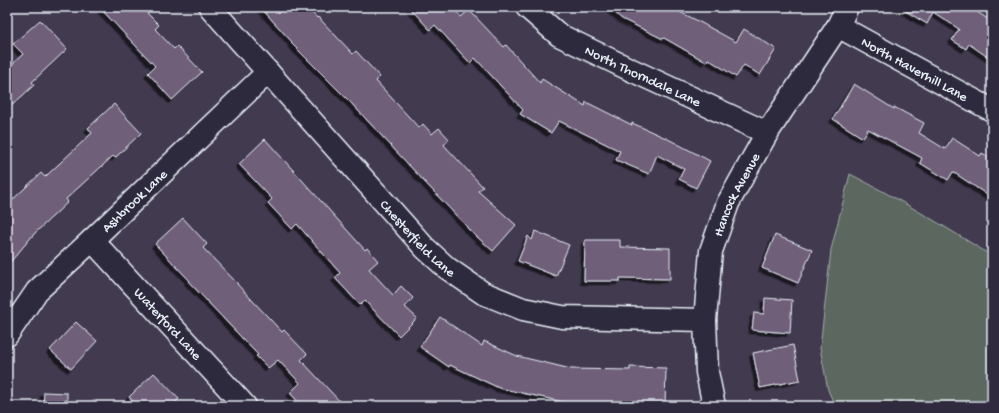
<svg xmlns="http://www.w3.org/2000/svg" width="999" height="413" viewBox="0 0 999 413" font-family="'Gochi Hand',sans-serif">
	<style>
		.green { fill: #5b685e; stroke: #a2acab }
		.building { fill: #705e79; stroke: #e8f1f8; filter: url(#shadow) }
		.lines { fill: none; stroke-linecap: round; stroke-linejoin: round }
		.minor-casing { stroke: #e8f1f8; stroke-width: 25 }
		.minor { stroke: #2f2a3d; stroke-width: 22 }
		.labels { text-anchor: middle; stroke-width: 3.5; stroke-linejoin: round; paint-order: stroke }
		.street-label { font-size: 14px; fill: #e8f1f8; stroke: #2f2a3d }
	</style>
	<defs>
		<filter id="shadow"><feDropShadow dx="-3.5" dy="3.5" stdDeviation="0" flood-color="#0009"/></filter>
	</defs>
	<rect width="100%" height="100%" fill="#423a4f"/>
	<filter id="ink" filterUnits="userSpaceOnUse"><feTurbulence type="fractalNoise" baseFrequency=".025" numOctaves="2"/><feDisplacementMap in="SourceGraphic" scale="8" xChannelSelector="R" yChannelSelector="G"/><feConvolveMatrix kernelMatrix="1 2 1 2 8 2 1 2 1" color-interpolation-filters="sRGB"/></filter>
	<g filter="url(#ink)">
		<path class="green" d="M 850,174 C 899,199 946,227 992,256 L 992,406 L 835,406 L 828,390 L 820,348 L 831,250 Z"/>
		<path class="building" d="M 99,7 L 141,7 L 159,25 L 155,29 L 174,49 L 177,46 L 202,72 L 172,100 L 148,73 L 155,66 Z
			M 260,7 L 307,7 L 317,18 L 318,17 L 353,54 L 356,51 L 380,77 L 376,81 L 419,128 L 423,124 L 432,134 L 439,128 L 449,139 L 444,145 L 483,187 L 478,191 L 516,225 L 493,251 L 467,228 L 467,227 L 420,177 L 352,104 L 291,43 L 292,42 Z
			M 409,7 L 452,7 L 461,17 L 469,10 L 504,47 L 506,45 L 540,83 L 542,79 L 585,106 L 586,102 L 632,125 L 632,123 L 668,139 L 710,161 L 696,188 L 679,179 L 684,169 L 657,155 L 649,174 L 616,160 L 620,151 L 559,121 L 551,133 L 520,114 L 523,110 L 475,58 L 470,63 L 435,25 L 430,30 Z
			M 608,7 L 670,7 L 696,20 L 736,42 L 744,29 L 776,49 L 760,75 L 744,65 L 736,77 L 708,59 L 706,62 L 664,38 L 663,39 L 622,19 Z
			M 899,7 L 970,7 L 992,22 L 992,60 L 969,44 L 966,49 L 952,40 L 959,29 L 933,12 L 927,24 Z
			M 40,20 L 67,49 L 32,82 L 34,85 L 7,110 L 7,69 L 23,54 L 13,44 Z
			M 854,84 L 894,109 L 894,107 L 924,123 L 919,133 L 945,149 L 952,138 L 980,156 L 982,153 L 992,159 L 992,198 L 953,172 L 948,180 L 920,163 L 922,158 L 868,129 L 863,138 L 833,119 Z
			M 114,104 L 141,133 L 115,158 L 113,156 L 66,199 L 68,202 L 34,234 L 7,266 L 7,205 L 41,173 L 45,177 L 92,133 L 88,128 Z
			M 265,139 L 365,250 L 367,248 L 378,261 L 369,269 L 393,295 L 401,286 L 413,298 L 405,307 L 417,318 L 399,336 L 365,301 L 360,305 L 335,278 L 340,273 L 297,224 L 292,229 L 268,203 L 272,199 L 239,164 Z
			M 183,218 L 207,244 L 203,248 L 238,284 L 237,284 L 282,332 L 284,330 L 307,354 L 301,360 L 344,406 L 302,406 L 290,393 L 300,383 L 278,360 L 268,368 L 256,356 L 258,355 L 188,281 L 189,280 L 155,244 Z
			M 535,231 L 569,245 L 556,276 L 518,261 L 528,236 L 532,240 Z
			M 775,235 L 812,250 L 798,283 L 762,268 Z
			M 585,240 L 620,240 L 620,247 L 670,248 L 670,279 L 620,278 L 620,281 L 584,281 Z
			M 765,298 L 792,300 L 790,333 L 752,330 L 754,313 L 764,314 Z
			M 440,317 L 482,346 L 484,341 L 517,356 L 571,369 L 630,370 L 630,367 L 666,368 L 665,405 L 615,403 L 615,406 L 582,406 L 499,388 L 450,365 L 449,367 L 420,347 Z
			M 76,322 L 97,341 L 71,369 L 50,350 Z
			M 793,345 L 800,380 L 760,388 L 753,353 Z
			M 154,373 L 179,399 L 171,406 L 137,406 L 129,397 Z
			M 44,392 L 67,393 L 67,406 L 43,406 Z"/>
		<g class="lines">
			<g class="minor-casing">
				<g id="minor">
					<path id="s1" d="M 210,7 L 425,248 L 447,268 L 483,293 L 523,309 L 562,317 L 705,320"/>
					<path id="s2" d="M 527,7 L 559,35 L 627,68 L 767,133"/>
					<path id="s3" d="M 838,26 L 960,93 L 992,110"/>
					<path id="s4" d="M 92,240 L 245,406"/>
					<path id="s5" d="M 7,335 L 37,291 L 92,240 L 268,72"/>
					<path id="s6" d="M 714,406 L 707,372 L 705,320 L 711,251 L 728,203 L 767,133 L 838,26 L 847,7"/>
				</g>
			</g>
			<use href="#minor" class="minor"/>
		</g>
	</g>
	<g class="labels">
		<g class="street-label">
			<text dy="5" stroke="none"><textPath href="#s3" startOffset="88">North Haverhill Lane</textPath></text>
			<text dy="5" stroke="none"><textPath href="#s2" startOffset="136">North Thorndale Lane</textPath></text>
			<text dy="5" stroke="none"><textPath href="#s6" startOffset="218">Hancock Avenue</textPath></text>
			<text dy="5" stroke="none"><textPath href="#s5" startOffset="186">Ashbrook Lane</textPath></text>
			<text dy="5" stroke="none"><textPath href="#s1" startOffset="311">Chesterfield Lane</textPath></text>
			<text dy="5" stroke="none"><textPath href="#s4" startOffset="113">Waterford Lane</textPath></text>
		</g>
	</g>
	<rect width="999" height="413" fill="none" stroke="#2f2a3d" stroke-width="24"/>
	<rect x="12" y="12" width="975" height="389" fill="none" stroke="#e8f1f8" stroke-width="1.5" filter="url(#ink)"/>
</svg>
